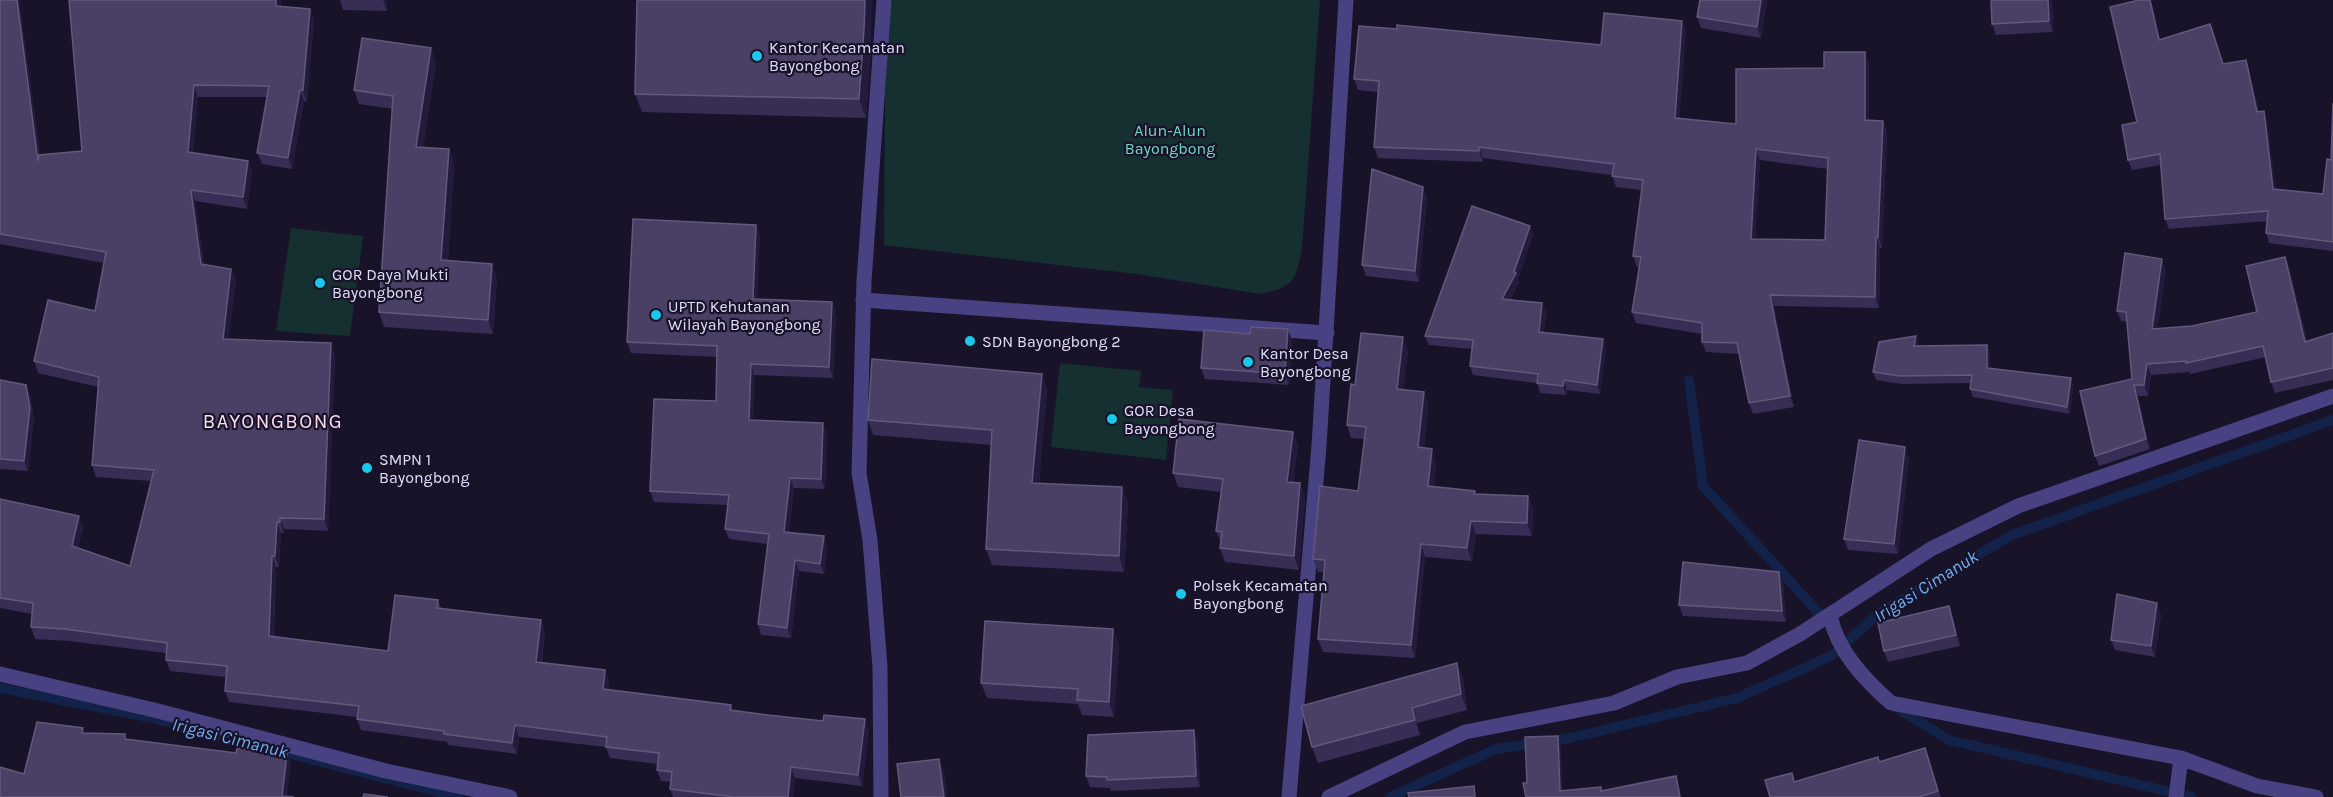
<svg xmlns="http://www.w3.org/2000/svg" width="2333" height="797" viewBox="0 0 2333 797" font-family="Karla,sans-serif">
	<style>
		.green { fill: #163031 }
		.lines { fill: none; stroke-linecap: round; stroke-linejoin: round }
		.stream { stroke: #122248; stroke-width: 10 }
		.street { stroke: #494282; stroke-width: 15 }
		.wall { fill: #382d54; fill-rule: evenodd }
		.shaded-wall { fill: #231b3b }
		.building { fill: #4a4066; stroke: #62587d; stroke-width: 1.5; fill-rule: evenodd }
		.poi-dot { fill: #1ac8eb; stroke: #181328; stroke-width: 2 }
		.labels { text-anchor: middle; stroke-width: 4.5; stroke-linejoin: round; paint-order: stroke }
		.poi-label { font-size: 16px; fill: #e2dcfc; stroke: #181328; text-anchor: start }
		.park-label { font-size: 16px; fill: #6ed7c3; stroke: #181328 }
		.water-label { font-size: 18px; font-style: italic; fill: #74aff3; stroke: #181328 }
		.quarter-label { font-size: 20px; letter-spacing: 1.5px; fill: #fcdeef; stroke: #181328 }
	</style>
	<rect width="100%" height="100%" fill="#181328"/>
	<path class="green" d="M 889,0 L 1320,0 L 1302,248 C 1295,281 1295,287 1260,294 L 1137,274 L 884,245 L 885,99 Z
		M 291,228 L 363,236 L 350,336 L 276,331 Z
		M 1060,363 L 1141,371 L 1139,387 L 1173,390 L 1166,460 L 1051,447 Z"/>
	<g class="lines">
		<path class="stream" d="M 1689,380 L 1703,486 L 1827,622
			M 0,688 L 148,717 L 458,797
			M 1894,706 L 1949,740 L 2192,797
			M 1390,797 L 1496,749 L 1570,738 L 1737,698 L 1831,656 L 1879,613 L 2012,535 L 2333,420"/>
		<path class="street" d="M 863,300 L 1327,333
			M 1830,615 C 1837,651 1865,680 1891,703 L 2181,758 L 2257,786 L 2316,797
			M 0,674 L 154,710 L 386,771 L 510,797
			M 881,797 L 880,667 L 870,540 L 859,473 L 864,281 L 884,0
			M 1289,797 L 1319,446 L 1346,0
			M 1329,797 L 1465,732 L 1614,703 L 1677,677 L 1747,663 L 1800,634 L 1931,549 L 2018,506 L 2333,396
			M 2176,797 L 2181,758"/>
	</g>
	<path class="wall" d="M 0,0 L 19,0 L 40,155 L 82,151 L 69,0 L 281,0 L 281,7 L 310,9 L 314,20 L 307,102 L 304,101 L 292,169 L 262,164 L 257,153 L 267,97 L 198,97 L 193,153 L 248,161 L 252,172 L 247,209 L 195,201 L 204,265 L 231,269 L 236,281 L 228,339 L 335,354 L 328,531 L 284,529 L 284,533 L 281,533 L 279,567 L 276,567 L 274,636 L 388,651 L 438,600 L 441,608 L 541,620 L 545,632 L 542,662 L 605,670 L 609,681 L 608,690 L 731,705 L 733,711 L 869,731 L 862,786 L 795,778 L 793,797 L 673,797 L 670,789 L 671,782 L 661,781 L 657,770 L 658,764 L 610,758 L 606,747 L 519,737 L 517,754 L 448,745 L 447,742 L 361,730 L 357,719 L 358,717 L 229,702 L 225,691 L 226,677 L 170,671 L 166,660 L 166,653 L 69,641 L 35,639 L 31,627 L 32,614 L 0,608 L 0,499 L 83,527 L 78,548 L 130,566 L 151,481 L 96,477 L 92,465 L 98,387 L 38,373 L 34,361 L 95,311 L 104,263 L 0,244 Z
		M 340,0 L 387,0 L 387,11 L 343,10 Z
		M 1700,0 L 1767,0 L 1761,38 L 1701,28 L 1697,17 Z
		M 1991,0 L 2052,0 L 2053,32 L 1996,35 L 1992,24 Z
		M 2150,0 L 2153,8 L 2160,39 L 2223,64 L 2246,60 L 2249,70 L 2259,112 L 2264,111 L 2267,121 L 2275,189 L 2323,194 L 2331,160 L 2333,103 L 2333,251 L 2269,243 L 2266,233 L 2267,221 L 2169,229 L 2165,219 L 2161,165 L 2132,170 L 2128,160 L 2137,122 Z
		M 1682,21 L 1686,32 L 1679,118 L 1736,124 L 1824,68 L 1869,63 L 1869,120 L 1883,121 L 1887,131 L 1882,248 L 1880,248 L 1879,308 L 1774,306 L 1794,407 L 1753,414 L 1749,403 L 1739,354 L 1706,352 L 1702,342 L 1702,334 L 1636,323 L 1632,312 L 1639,267 L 1637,267 L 1633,256 L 1641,190 L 1616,187 L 1612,175 L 1483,158 L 1483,162 L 1378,158 L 1374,147 L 1378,92 L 1358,90 L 1354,79 L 1601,45 ZM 1760,160 L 1828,169 L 1825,240 L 1755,239 Z
		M 871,48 L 866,118 L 642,112 L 635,94 Z
		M 436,62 L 423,148 L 449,149 L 454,164 L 448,261 L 497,278 L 493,334 L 384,327 L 379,312 L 393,109 L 359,104 L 354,90 Z
		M 1423,187 L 1427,198 L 1419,282 L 1366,276 L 1362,265 Z
		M 1530,226 L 1533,235 L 1518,279 L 1519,282 L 1510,300 L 1546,312 L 1544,332 L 1603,339 L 1606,348 L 1600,394 L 1567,390 L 1566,395 L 1540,393 L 1537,383 L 1473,375 L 1470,366 L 1472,349 L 1429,345 L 1425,336 Z
		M 760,235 L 757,299 L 832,302 L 836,312 L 833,378 L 754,375 L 753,420 L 827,433 L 825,489 L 794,488 L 789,532 L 824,536 L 827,547 L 824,574 L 799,571 L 791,638 L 761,635 L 758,624 L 767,544 L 729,539 L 725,529 L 728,505 L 654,502 L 650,491 L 716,401 L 717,357 L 631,353 L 627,342 Z
		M 2285,257 L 2289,267 L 2307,341 L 2333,333 L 2333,380 L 2275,393 L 2271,382 L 2266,357 L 2190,374 L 2190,372 L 2151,375 L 2148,396 L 2138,396 L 2150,449 L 2099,466 L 2095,456 L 2132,379 L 2127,322 L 2121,321 L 2117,311 L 2166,270 L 2157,329 L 2192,326 L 2257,312 Z
		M 1292,340 L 1289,385 L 1205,379 L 1201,368 Z
		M 1918,344 L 1918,346 L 1987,345 L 1990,353 L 1990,368 L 2071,378 L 2073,386 L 2070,414 L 1973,397 L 1970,389 L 1971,383 L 1902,384 L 1876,380 L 1873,372 Z
		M 1408,350 L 1403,390 L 1424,392 L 1428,405 L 1424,448 L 1436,462 L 1434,486 L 1475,491 L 1476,494 L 1528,496 L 1533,509 L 1532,536 L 1476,534 L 1472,561 L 1425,557 L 1415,658 L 1323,652 L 1318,639 L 1324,572 L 1318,572 L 1313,559 L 1358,491 L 1364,439 L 1351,438 L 1347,425 L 1355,385 Z
		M 0,380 L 30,395 L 34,419 L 28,471 L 0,469 Z
		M 1047,389 L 1039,483 L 1128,502 L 1124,572 L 992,565 L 986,549 L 992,445 L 873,435 L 868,420 Z
		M 1293,432 L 1298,446 L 1293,482 L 1300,483 L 1305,497 L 1299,570 L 1225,562 L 1220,548 L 1221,543 L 1216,531 L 1221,492 L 1178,487 L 1173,473 Z
		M 1909,458 L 1898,554 L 1848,550 L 1844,539 Z
		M 1779,572 L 1783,582 L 1786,622 L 1683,616 L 1679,605 Z
		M 1949,606 L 1953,617 L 1960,646 L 1888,662 L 1884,651 Z
		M 2161,614 L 2155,657 L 2115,650 L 2111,640 Z
		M 1119,644 L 1114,717 L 1082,715 L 1078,704 L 987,698 L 981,683 Z
		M 1457,663 L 1463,678 L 1467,710 L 1417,723 L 1420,735 L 1318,763 L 1312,747 Z
		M 1198,741 L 1200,787 L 1111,791 L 1110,788 L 1090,787 L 1086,776 Z
		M 1925,748 L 1941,797 L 1770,797 L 1792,773 L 1795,782 L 1880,762 Z"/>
	<path class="shaded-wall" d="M 17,0 L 19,0 L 42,172 L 38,161 Z
		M 276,0 L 281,0 L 280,18 L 276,6 Z
		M 383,0 L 387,0 L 387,11 Z
		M 865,0 L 872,0 L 871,48 L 866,118 L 859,99 Z
		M 1761,0 L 1767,0 L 1761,38 L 1757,27 Z
		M 2048,0 L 2052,0 L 2053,32 L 2049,21 Z
		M 2150,0 L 2153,8 L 2163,50 L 2159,40 Z
		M 310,9 L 314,20 L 307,102 L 303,90 Z
		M 1682,21 L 1686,32 L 1679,129 L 1675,118 Z
		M 431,48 L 436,62 L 421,162 L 416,147 Z
		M 1865,52 L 1869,63 L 1869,131 L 1865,120 Z
		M 2246,60 L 2249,70 L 2261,122 L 2257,112 Z
		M 194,85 L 198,97 L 192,164 L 188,152 Z
		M 300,90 L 304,101 L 292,169 L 288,158 Z
		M 2264,111 L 2267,121 L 2277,199 L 2273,189 Z
		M 1883,121 L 1887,131 L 1882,248 L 1878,237 Z
		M 1479,147 L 1483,158 L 1483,162 L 1479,151 Z
		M 449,149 L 454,164 L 447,274 L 441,260 Z
		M 1756,149 L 1760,160 L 1755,250 L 1751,239 Z
		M 248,161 L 252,172 L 247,209 L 243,197 Z
		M 1423,187 L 1427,198 L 1419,282 L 1415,271 Z
		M 191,190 L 195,201 L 205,276 L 201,264 Z
		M 756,225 L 760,235 L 757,310 L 753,299 Z
		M 1530,226 L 1533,235 L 1518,279 L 1519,282 L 1505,308 L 1502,299 L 1514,272 Z
		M 1876,237 L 1880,248 L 1879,308 L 1875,297 Z
		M 2285,257 L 2289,267 L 2309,352 L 2305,342 Z
		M 2162,259 L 2166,270 L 2156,340 L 2152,329 Z
		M 492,264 L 497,278 L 493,334 L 488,320 Z
		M 231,269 L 236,281 L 227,350 L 223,339 Z
		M 1770,295 L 1774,306 L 1794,407 L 1790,396 Z
		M 832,302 L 836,312 L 833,378 L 829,367 Z
		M 1542,303 L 1546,312 L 1543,341 L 1539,332 Z
		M 1288,329 L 1292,340 L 1289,385 L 1285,374 Z
		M 1916,336 L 1918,344 L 1917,353 L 1914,346 Z
		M 1403,337 L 1408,350 L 1402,402 L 1397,389 Z
		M 1603,339 L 1606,348 L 1600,394 L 1597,385 Z
		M 331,343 L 335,354 L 328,531 L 324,519 Z
		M 1987,345 L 1990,353 L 1990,376 L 1987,368 Z
		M 751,364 L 754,375 L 753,430 L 749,420 Z
		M 2147,364 L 2151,375 L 2148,396 L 2144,385 Z
		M 1042,374 L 1047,389 L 1038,498 L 1032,483 Z
		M 2071,378 L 2073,386 L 2070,414 L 2067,407 Z
		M 1564,380 L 1567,390 L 1566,395 L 1563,386 Z
		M 26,385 L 30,395 L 34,419 L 28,471 L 24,461 Z
		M 2134,385 L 2138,396 L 2150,449 L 2146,439 Z
		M 1424,392 L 1428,405 L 1423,460 L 1418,447 Z
		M 823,423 L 827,433 L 825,489 L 821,479 Z
		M 1293,432 L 1298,446 L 1292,496 L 1287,482 Z
		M 1905,447 L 1909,458 L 1898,554 L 1894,544 Z
		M 1432,449 L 1436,462 L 1433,499 L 1428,486 Z
		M 790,478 L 794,488 L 788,542 L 784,532 Z
		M 1300,483 L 1305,497 L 1299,570 L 1294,556 Z
		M 1122,487 L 1128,502 L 1124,572 L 1119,556 Z
		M 1528,496 L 1533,509 L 1532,536 L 1527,523 Z
		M 79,516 L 83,527 L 76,557 L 72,546 Z
		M 280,518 L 284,529 L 284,533 L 280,522 Z
		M 1471,521 L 1476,534 L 1472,561 L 1467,548 Z
		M 277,522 L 281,533 L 279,567 L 275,556 Z
		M 824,536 L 827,547 L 824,574 L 820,564 Z
		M 1421,544 L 1425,557 L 1415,658 L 1411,645 Z
		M 272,556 L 276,567 L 273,647 L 269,636 Z
		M 795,560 L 799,571 L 791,638 L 787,628 Z
		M 1779,572 L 1783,582 L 1786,622 L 1782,611 Z
		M 2157,603 L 2161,614 L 2155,657 L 2151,646 Z
		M 1949,606 L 1953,617 L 1960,646 L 1956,635 Z
		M 541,620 L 545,632 L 540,673 L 536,662 Z
		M 1113,629 L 1119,644 L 1114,717 L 1109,702 Z
		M 1457,663 L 1463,678 L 1467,710 L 1461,694 Z
		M 605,670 L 609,681 L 607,701 L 603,689 Z
		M 1412,708 L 1417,723 L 1420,735 L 1415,720 Z
		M 865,719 L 869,731 L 862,786 L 858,775 Z
		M 515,725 L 519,737 L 517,754 L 512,743 Z
		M 1194,730 L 1198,741 L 1200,787 L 1196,776 Z
		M 1558,736 L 1561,745 L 1563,797 L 1560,791 Z
		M 1925,748 L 1929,759 L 1941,797 L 1938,791 Z
		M 287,754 L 291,764 L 287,797 L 282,796 Z
		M 939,759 L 945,774 L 947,797 L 944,797 Z
		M 791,767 L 795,778 L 793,797 L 788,797 Z
		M 1676,776 L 1679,785 L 1681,797 L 1680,797 Z"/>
	<path class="building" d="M 0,0 L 17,0 L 38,161 L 39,155 L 82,151 L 69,0 L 276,0 L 276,6 L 310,9 L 303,90 L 300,90 L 288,158 L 257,153 L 269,86 L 194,85 L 188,152 L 248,161 L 243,197 L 191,190 L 201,264 L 231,269 L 223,339 L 331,343 L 324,519 L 280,518 L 280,522 L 277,522 L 275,556 L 272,556 L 269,636 L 388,651 L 395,595 L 438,600 L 437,608 L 541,620 L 536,662 L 605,670 L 603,689 L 731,705 L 730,710 L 768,715 L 823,721 L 824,715 L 865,719 L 858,775 L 791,767 L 788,797 L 735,797 L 670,789 L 672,772 L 657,770 L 659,753 L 606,747 L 607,737 L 515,725 L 512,743 L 444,734 L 444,731 L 357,719 L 359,706 L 225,691 L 227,666 L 166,660 L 167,643 L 65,629 L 31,627 L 33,603 L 0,598 L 0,499 L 79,516 L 72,546 L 130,566 L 154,470 L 92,465 L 99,377 L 34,361 L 48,300 L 95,311 L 106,252 L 0,234 Z
		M 637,0 L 865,0 L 864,29 L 859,99 L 635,94 Z
		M 1700,0 L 1761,0 L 1757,27 L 1697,17 Z
		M 1991,0 L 2048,0 L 2049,21 L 1992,24 Z
		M 2139,0 L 2150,0 L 2159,40 L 2210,24 L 2223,64 L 2246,60 L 2257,112 L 2264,111 L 2273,189 L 2323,194 L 2327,159 L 2331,160 L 2333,103 L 2333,242 L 2266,233 L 2268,211 L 2165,219 L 2160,154 L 2128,160 L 2122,125 L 2137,122 L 2110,7 Z
		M 1604,13 L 1682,21 L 1675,118 L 1736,124 L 1736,69 L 1824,68 L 1824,52 L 1865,52 L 1865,120 L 1883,121 L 1878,237 L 1876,237 L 1875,297 L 1770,295 L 1790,396 L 1749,403 L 1737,343 L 1702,342 L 1702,323 L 1632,312 L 1641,257 L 1633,256 L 1643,180 L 1612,176 L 1614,164 L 1479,147 L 1479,151 L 1374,147 L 1379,81 L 1354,79 L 1359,26 L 1397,29 L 1397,25 L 1601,45 ZM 1756,149 L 1828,158 L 1825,240 L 1751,239 Z
		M 362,38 L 431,48 L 416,147 L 449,149 L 441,260 L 492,264 L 488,320 L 379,312 L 393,96 L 354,90 Z
		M 1372,169 L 1423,187 L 1415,271 L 1362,265 Z
		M 1472,206 L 1530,226 L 1514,272 L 1516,273 L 1502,299 L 1542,303 L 1539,332 L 1603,339 L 1597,385 L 1564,380 L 1563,386 L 1537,383 L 1538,374 L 1470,366 L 1473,340 L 1425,336 Z
		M 633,219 L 756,225 L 753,299 L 832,302 L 829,367 L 751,364 L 749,420 L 823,423 L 821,479 L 790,478 L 784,532 L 824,536 L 820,564 L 795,560 L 787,628 L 758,624 L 769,534 L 725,529 L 729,495 L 650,491 L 654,399 L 716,401 L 717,346 L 627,342 Z
		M 2125,253 L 2162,259 L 2152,329 L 2192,326 L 2257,312 L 2246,266 L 2285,257 L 2305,342 L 2333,333 L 2333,368 L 2271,382 L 2263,346 L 2186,363 L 2186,361 L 2147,364 L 2144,385 L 2134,385 L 2146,439 L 2095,456 L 2080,391 L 2132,379 L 2126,312 L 2117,311 Z
		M 1251,327 L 1288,329 L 1285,374 L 1201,368 L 1204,330 L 1250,334 Z
		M 1361,333 L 1403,337 L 1397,389 L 1424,392 L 1418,447 L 1432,449 L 1428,486 L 1475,491 L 1474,494 L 1528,496 L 1527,523 L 1471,521 L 1467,548 L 1421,544 L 1411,645 L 1318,639 L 1325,560 L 1313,559 L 1320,486 L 1358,491 L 1366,427 L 1347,425 L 1351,384 L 1355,385 Z
		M 1916,336 L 1914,346 L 1987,345 L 1987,368 L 2071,378 L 2067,407 L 1970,389 L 1972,375 L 1899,376 L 1873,372 L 1879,342 Z
		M 872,359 L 1042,374 L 1032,483 L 1122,487 L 1119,556 L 986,549 L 992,430 L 868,420 Z
		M 0,380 L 26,385 L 30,408 L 24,461 L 0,459 Z
		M 1179,419 L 1293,432 L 1287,482 L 1300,483 L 1294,556 L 1220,548 L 1222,532 L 1216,531 L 1223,479 L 1173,473 Z
		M 1859,440 L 1905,447 L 1894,544 L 1844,539 Z
		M 1683,562 L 1779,572 L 1782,611 L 1679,605 Z
		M 2117,594 L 2157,603 L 2151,646 L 2111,640 Z
		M 1949,606 L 1956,635 L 1884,651 L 1878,623 Z
		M 985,621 L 1113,629 L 1109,702 L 1077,700 L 1078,689 L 981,683 Z
		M 1457,663 L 1461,694 L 1412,708 L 1415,720 L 1312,747 L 1301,706 Z
		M 37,722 L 83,728 L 82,733 L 125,734 L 125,739 L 236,753 L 237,748 L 287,754 L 282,796 L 294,797 L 0,797 L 0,767 L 24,774 Z
		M 1194,730 L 1196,776 L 1107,780 L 1107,777 L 1086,776 L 1088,735 Z
		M 1558,736 L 1560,791 L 1601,787 L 1601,791 L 1676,776 L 1680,797 L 1526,797 L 1523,783 L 1527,783 L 1525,737 Z
		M 1925,748 L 1938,791 L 1919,797 L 1770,797 L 1765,780 L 1792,773 L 1794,782 L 1878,757 L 1879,762 Z
		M 939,759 L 944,797 L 901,797 L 897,764 Z
		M 1474,786 L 1475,797 L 1409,797 L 1408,793 Z
		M 364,794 L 388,797 L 363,797 Z"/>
	<g class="poi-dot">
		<circle cx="757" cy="56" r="6"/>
		<circle cx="320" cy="283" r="6"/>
		<circle cx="656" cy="315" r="6"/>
		<circle cx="970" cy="341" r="6"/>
		<circle cx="1248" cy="362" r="6"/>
		<circle cx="1112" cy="419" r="6"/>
		<circle cx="367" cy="468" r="6"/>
		<circle cx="1181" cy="594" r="6"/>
	</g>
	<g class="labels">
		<g class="poi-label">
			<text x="769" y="53">Kantor Kecamatan<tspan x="769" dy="18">Bayongbong</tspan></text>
			<text x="332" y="280">GOR Daya Mukti<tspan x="332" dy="18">Bayongbong</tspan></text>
			<text x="668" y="312">UPTD Kehutanan<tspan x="668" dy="18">Wilayah Bayongbong</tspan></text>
			<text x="982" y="347">SDN Bayongbong 2</text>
			<text x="1260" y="359">Kantor Desa<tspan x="1260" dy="18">Bayongbong</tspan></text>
			<text x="1124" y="416">GOR Desa<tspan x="1124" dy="18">Bayongbong</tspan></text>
			<text x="379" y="465">SMPN 1<tspan x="379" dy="18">Bayongbong</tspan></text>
			<text x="1193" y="591">Polsek Kecamatan<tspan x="1193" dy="18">Bayongbong</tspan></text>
		</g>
		<g class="park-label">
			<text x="1170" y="136">Alun-Alun<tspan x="1170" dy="18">Bayongbong</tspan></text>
		</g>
		<g class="water-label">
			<text transform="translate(1926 586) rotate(-32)" y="6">Irigasi Cimanuk</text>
			<text transform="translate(230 738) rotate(14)" y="6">Irigasi Cimanuk</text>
		</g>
		<g class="quarter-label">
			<text x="273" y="428">BAYONGBONG</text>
		</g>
	</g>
</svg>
